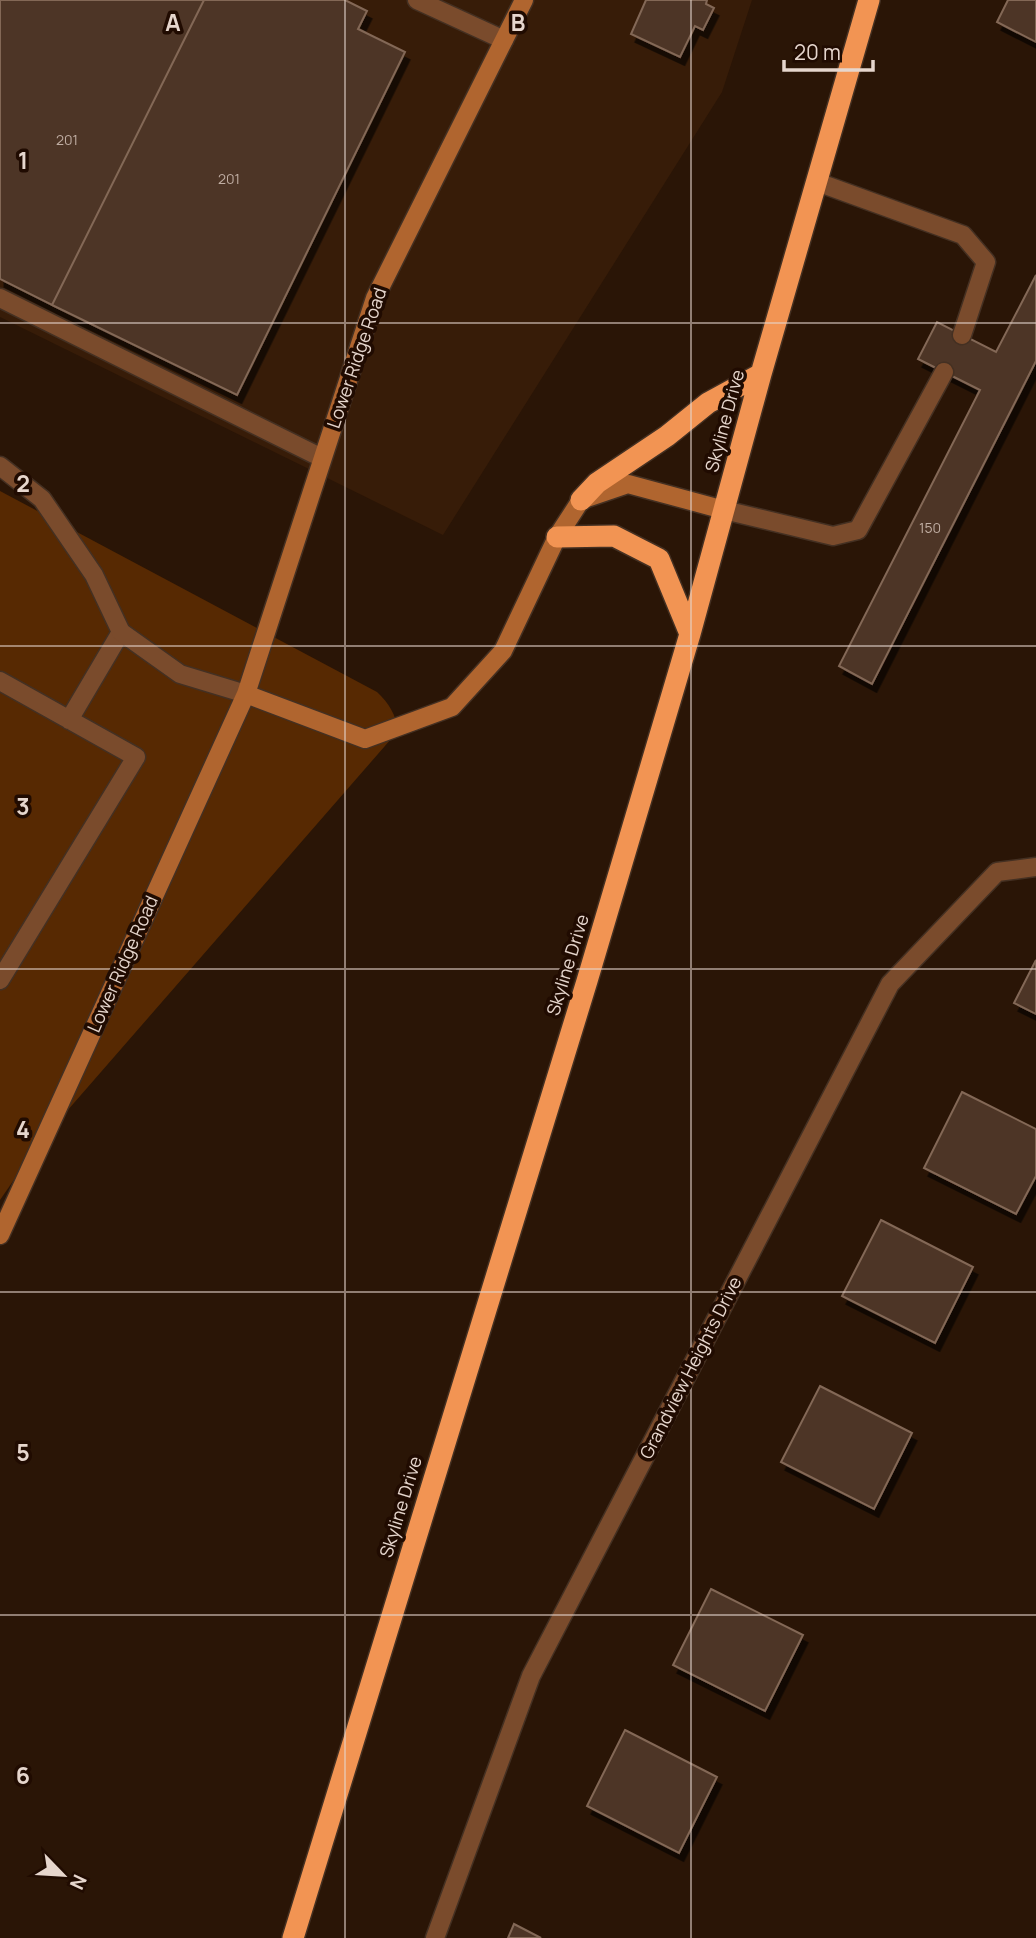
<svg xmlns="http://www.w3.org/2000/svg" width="1036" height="1938" viewBox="0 0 1036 1938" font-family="Manrope,sans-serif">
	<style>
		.built { fill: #371c08 }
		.green { fill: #572902 }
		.building { fill: #4e3626; stroke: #836857; stroke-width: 2; filter: url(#shadow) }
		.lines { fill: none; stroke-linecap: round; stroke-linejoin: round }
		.lane-casing { stroke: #443022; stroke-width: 21 }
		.street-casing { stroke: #443022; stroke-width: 21 }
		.secondary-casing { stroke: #443022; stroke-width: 21 }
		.highway-casing { stroke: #443022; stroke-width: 24 }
		.lane { stroke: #7a4b2c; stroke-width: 18 }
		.street { stroke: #7a4b2c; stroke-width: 18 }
		.secondary { stroke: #b0652f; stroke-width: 18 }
		.highway { stroke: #f29453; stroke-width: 21 }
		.grid { fill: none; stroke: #e6d6cd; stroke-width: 2; stroke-opacity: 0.55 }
		.labels { text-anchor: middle; stroke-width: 7; stroke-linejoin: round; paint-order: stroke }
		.number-label { font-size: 14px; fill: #c0aea3 }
		.street-label { font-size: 18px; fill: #e6d6cd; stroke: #200b01 }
		.grid-label { font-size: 23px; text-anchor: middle; font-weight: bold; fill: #e6d6cd; stroke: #200b01; stroke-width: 7; stroke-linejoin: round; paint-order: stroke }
	</style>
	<defs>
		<filter id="shadow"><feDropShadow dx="4.5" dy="8" stdDeviation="0" flood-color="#0009"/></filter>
	</defs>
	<rect width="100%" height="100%" fill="#2a1506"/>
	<path class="built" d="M 0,0 L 752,0 L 722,92 L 443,535 L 0,317 Z"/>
	<path class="green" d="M 0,491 L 377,692 C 389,703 396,715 398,731 L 40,1142 L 0,1200 Z"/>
	<path class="building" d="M 0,0 L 204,0 L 52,305 L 0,279 Z
		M 204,0 L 345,0 L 367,11 L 358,29 L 405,52 L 237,395 L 52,305 Z
		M 646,0 L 707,0 L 706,4 L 714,8 L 703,30 L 695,26 L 680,57 L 631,34 Z
		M 1008,0 L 1036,0 L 1036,42 L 997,22 Z
		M 1036,275 L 1036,361 L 872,684 L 839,666 L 980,390 L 918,359 L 937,322 L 996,352 Z
		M 1036,960 L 1036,1014 L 1014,1003 Z
		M 962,1092 L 1036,1129 L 1036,1176 L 1016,1214 L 924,1168 Z
		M 881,1220 L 973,1267 L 935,1343 L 842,1296 Z
		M 820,1386 L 912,1433 L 874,1509 L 781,1462 Z
		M 711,1589 L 803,1635 L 765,1711 L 673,1665 Z
		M 625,1730 L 717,1777 L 679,1853 L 587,1806 Z
		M 514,1924 L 541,1938 L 508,1938 Z"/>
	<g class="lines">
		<g class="lane-casing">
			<path id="lane" d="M 417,0 L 504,40
				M 817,182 L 963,235 L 986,262 L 962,335
				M 0,298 L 322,458
				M 724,510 L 833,536 L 858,530 L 944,372
				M 0,681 L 136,757 L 0,980
				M 69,720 L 121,632"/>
		</g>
		<g class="street-casing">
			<path id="street" d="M 0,466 L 42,499 L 94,575 L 121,632 L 180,674 L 246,694
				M 435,1938 L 531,1676 L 890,984 L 997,872 L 1036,867"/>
		</g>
		<g class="secondary-casing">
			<path id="secondary" d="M 246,694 L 375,298 L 524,0
				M 0,1235 L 246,694 L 365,739 L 452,707 L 503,651 L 557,537 L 581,500 L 628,484 L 724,510"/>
		</g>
		<g class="highway-casing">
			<path id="highway" d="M 581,500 L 597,483 L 667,436 L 708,403 L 761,374
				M 557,537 L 614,536 L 659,559 L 690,634
				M 293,1938 L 587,981 L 690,634 L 761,374 L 869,0"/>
		</g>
		<use href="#lane" class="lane"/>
		<use href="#street" class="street"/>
		<use href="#secondary" class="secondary"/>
		<use href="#highway" class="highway"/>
	</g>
	<path class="grid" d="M 345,0 L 345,1938M 691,0 L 691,1938M 0,323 L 1036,323M 0,646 L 1036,646M 0,969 L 1036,969M 0,1292 L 1036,1292M 0,1615 L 1036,1615"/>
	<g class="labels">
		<g class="number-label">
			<text x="67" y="145">201</text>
			<text x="229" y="184">201</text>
			<text x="930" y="533">150</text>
		</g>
		<g class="street-label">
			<text transform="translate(357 358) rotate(-71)" y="6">Lower Ridge Road</text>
			<text transform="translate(725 421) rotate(-75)" y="6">Skyline Drive</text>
			<text transform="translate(123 964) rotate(-66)" y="6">Lower Ridge Road</text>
			<text transform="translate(568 965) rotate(-73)" y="6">Skyline Drive</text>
			<text transform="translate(691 1368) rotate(-63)" y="6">Grandview Heights Drive</text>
			<text transform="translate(401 1507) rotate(-73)" y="6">Skyline Drive</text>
		</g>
	</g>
	<g class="grid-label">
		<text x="173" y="31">A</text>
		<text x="518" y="31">B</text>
		<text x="23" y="169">1</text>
		<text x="23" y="492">2</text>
		<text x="23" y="815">3</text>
		<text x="23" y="1138">4</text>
		<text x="23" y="1461">5</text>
		<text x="23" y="1784">6</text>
	</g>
	<g transform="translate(63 1875) rotate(115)" stroke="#200b01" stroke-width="5" paint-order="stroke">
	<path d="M0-5L12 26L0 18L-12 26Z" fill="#e6d6cd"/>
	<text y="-10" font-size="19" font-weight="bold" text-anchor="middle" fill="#e6d6cd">N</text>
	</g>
	<path d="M784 60v10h89v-10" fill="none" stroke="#e6d6cd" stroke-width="3.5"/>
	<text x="794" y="60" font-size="21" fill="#e6d6cd" stroke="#200b01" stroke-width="5" paint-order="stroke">20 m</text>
</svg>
